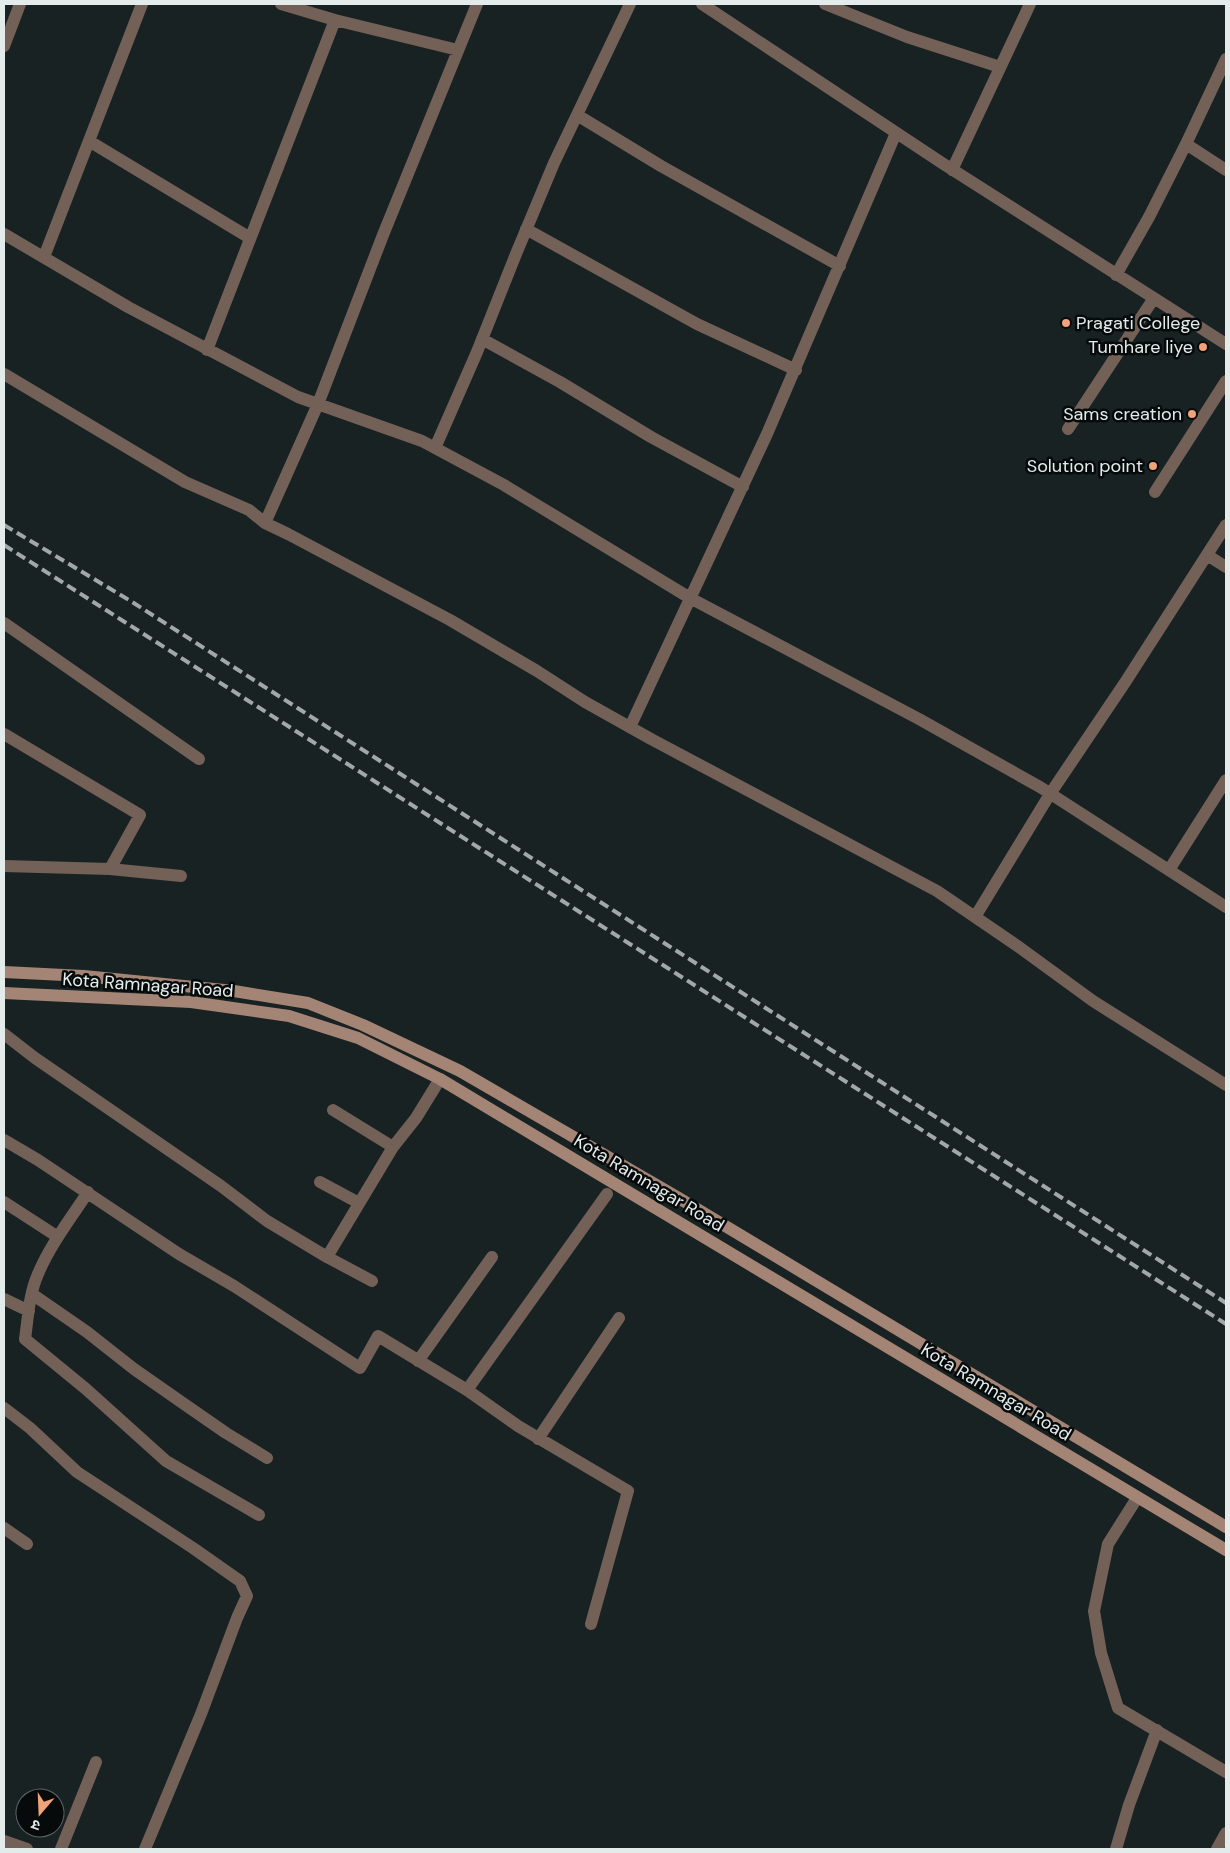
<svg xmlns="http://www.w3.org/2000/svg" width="1230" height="1853" viewBox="0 0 1230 1853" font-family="'DM Sans','Noto Sans Devanagari',sans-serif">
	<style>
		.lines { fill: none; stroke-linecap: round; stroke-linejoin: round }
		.street { stroke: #736057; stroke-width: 12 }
		.secondary { stroke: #a48575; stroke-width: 12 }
		.rail { stroke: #a0a8a8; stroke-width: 4; stroke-dasharray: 10 5; stroke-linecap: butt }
		.poi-dot { fill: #f0a279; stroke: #060a0b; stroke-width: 2 }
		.labels { text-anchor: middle; stroke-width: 5; stroke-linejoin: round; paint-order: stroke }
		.poi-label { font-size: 18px; fill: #e4ebeb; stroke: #060a0b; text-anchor: end }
		.street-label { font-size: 18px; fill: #e4ebeb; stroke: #060a0b }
	</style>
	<rect width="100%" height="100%" fill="#182223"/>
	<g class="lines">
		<path class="street" d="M 281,4 L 335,20 L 458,50
			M 702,4 L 942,163 L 1226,344
			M 825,4 L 907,37 L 1000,67
			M 4,46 L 20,4
			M 577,115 L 661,166 L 840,266
			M 89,141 L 250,238
			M 1186,144 L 1226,170
			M 952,170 L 1030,4
			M 526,229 L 697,324 L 796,370
			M 4,234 L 128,307 L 298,397 L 422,441 L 504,485 L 690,598 L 919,719 L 1040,787 L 1226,907
			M 44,257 L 142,4
			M 1116,275 L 1149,217 L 1186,144 L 1226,59
			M 482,339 L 560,382 L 651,437 L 743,487
			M 207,350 L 335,20
			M 4,374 L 185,482 L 249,510 L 265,523 L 318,404 L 383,235 L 477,4
			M 1068,429 L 1154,298
			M 435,448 L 477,352 L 516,254 L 554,163 L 630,4
			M 1155,492 L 1226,381
			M 265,523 L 288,534 L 450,620 L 537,671 L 585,702 L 651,739 L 937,891 L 1019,947 L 1093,1001 L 1226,1085
			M 1207,555 L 1226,567
			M 4,623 L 199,759
			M 630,727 L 767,434 L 896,133
			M 4,734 L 140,815 L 110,869
			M 4,866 L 110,869 L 181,876
			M 1169,870 L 1226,780
			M 975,917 L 1050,794 L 1126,681 L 1226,525
			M 4,1034 L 35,1058 L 221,1186 L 267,1221 L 327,1257 L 372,1281
			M 333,1110 L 393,1147
			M 4,1140 L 38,1160 L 179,1254 L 234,1286 L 360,1368 L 378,1336 L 467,1390 L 518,1426 L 628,1491 L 591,1624
			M 320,1182 L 359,1203
			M 88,1192 C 71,1218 50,1245 38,1274 C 29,1294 28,1318 25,1339 L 86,1389 L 166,1461 L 259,1515
			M 4,1202 L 58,1237
			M 327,1257 L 393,1147 L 416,1118 L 440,1079
			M 32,1294 L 87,1332 L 134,1369 L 187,1406 L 226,1433 L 267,1458
			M 4,1299 L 29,1311
			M 418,1361 L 492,1257
			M 467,1390 L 607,1194
			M 4,1408 L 30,1428 L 77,1472 L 193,1548 L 240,1581 L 247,1596 L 237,1618 L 201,1714 L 145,1849
			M 538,1439 L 619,1318
			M 1137,1498 L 1108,1544 L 1094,1611 L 1101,1653 L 1118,1708 L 1226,1772
			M 4,1528 L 27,1544
			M 4,1841 L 27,1849
			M 61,1849 L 96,1762
			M 1116,1849 L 1129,1805 L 1157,1730
			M 1217,1849 L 1226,1833"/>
		<path class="secondary" d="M 4,972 L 84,976 L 234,991 L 308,1003 L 363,1025 L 460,1071 L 677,1197 L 1226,1527
			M 4,993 L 191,1002 L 289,1016 L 358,1038 L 440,1079 L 1226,1550"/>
		<path class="rail" d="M 4,525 L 129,600 L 1226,1303
			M 4,545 L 1226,1324"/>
	</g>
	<g class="poi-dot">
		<circle cx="1066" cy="323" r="5"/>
		<circle cx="1203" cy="347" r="5"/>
		<circle cx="1192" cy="414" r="5"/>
		<circle cx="1153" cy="466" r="5"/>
	</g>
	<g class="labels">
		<g class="poi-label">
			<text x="1076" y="329" text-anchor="start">Pragati College</text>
			<text x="1193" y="353">Tumhare liye</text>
			<text x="1182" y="420">Sams creation</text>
			<text x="1143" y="472">Solution point</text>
		</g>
		<g class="street-label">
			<text transform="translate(148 985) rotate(4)" y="6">Kota Ramnagar Road</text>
			<text transform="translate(649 1183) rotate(31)" y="6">Kota Ramnagar Road</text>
			<text transform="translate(996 1392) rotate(31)" y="6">Kota Ramnagar Road</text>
		</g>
	</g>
	<rect width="1230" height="1853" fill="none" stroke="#e4ebeb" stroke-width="10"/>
	<g transform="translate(40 1813) rotate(199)"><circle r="24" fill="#060a0b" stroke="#5f6465"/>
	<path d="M0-4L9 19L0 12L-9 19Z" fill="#f0a279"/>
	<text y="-8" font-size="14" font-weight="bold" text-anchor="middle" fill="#e4ebeb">उ</text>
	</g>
</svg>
